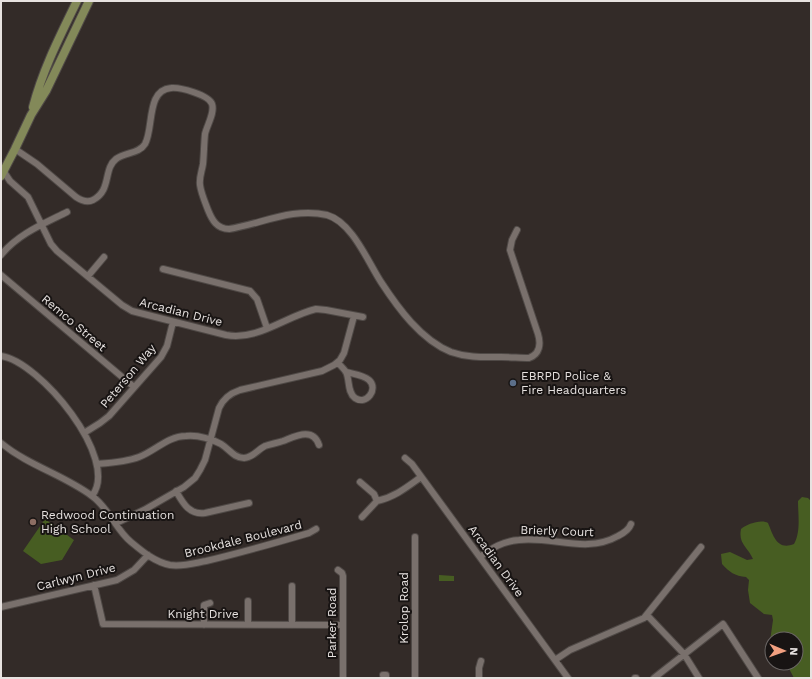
<svg xmlns="http://www.w3.org/2000/svg" width="812" height="679" viewBox="0 0 812 679" font-family="'Work Sans',sans-serif">
	<style>
		.green { fill: #475d22 }
		.lines { fill: none; stroke-linecap: round; stroke-linejoin: round }
		.minor-casing { stroke: #4f4946; stroke-width: 8 }
		.major-casing { stroke: #4f4946; stroke-width: 10 }
		.minor { stroke: #79706c; stroke-width: 6 }
		.major { stroke: #838959; stroke-width: 8 }
		.service-dot { fill: #5c6f8a; stroke: #181413; stroke-width: 1.5 }
		.education-dot { fill: #8d6e63; stroke: #181413; stroke-width: 1.5 }
		.labels { text-anchor: middle; stroke-width: 4; stroke-linejoin: round; paint-order: stroke }
		.street-label { font-size: 12px; fill: #e7e2e0; stroke: #181413 }
		.poi-label { font-size: 12px; fill: #e7e2e0; stroke: #181413; text-anchor: start }
	</style>
	<rect width="100%" height="100%" fill="#332b28"/>
	<path class="green" d="M 802,497 L 808,498 L 811,501 L 811,677 L 794,678 L 786,663 L 796,663 L 796,639 L 772,639 L 772,643 L 770,641 L 773,620 L 772,615 L 764,614 L 750,603 L 748,590 L 749,580 L 746,577 C 735,576 729,572 722,564 L 721,554 L 730,552 L 747,560 L 753,559 C 748,547 738,544 741,529 C 747,524 761,519 768,523 C 773,535 777,551 794,544 C 801,531 798,515 798,501 Z
		M 45,519 L 74,540 L 62,560 L 41,564 L 23,551 Z
		M 439,575 L 454,576 L 454,581 L 439,581 Z"/>
	<g class="lines">
		<g class="minor-casing">
			<path id="minor" d="M 15,149 L 37,164 L 76,197 C 82,201 87,203 93,200 C 112,190 103,169 116,159 C 125,152 139,154 145,144 C 154,128 146,90 171,88 C 180,87 209,95 212,104 C 215,113 207,125 205,134 C 204,144 204,154 203,164 C 202,171 199,177 200,185 C 201,193 205,202 208,210 C 212,220 217,229 229,229 C 261,224 293,207 327,215 C 352,222 368,262 381,282 C 398,308 421,340 451,352 C 468,358 484,357 501,357 C 511,357 520,358 529,358 C 540,354 541,344 538,334 L 510,250 L 512,240 L 517,230
				M 2,169 L 10,181 L 28,197 L 51,244 L 57,251 L 122,305 L 132,311 L 226,335 C 258,341 286,316 316,309 L 326,310 L 363,317
				M 1,255 C 18,234 43,224 67,212
				M 163,269 L 250,291 L 257,299 L 267,328
				M 1,275 L 134,387
				M 88,276 L 104,257
				M 1,356 C 39,361 121,459 92,496
				M 338,363 C 340,365 344,369 346,372 C 350,380 347,392 355,398 C 366,406 379,389 369,380 C 363,375 353,374 346,372
				M 84,433 L 100,423 L 109,416 L 161,357 L 167,346 L 173,322
				M 1,443 C 29,466 64,475 92,496 C 109,508 116,530 131,542 C 143,552 155,562 170,565 C 182,567 195,563 206,561 C 241,553 275,543 309,533 L 316,529
				M 405,458 L 412,464 L 568,678
				M 97,464 C 110,463 126,462 139,457 C 155,451 168,436 186,436 C 197,435 211,439 221,444 C 229,449 234,458 244,458 C 254,457 257,450 265,446 C 271,444 277,443 283,441 C 296,436 313,427 319,445
				M 360,482 L 374,494 L 377,501
				M 176,491 C 183,503 189,515 205,513 L 249,503
				M 377,501 C 395,497 407,487 421,477
				M 362,517 L 377,501
				M 116,523 L 144,510 L 184,487 L 195,478 L 200,470 L 205,460 L 219,408 C 223,399 231,393 240,390 L 322,371 L 334,365 L 340,360 L 344,353 L 354,316
				M 415,537 L 415,678
				M 480,557 C 492,548 503,541 519,540 C 553,536 586,554 618,536 C 624,533 629,530 631,524
				M 338,570 L 342,573 L 343,576 L 343,678
				M 94,585 L 103,624 L 343,625
				M 1,607 L 117,580 L 134,570 L 148,555
				M 647,615 L 684,654 L 699,678
				M 248,624 L 248,601
				M 204,625 L 204,605 L 210,603
				M 292,625 L 292,586
				M 555,660 L 570,650 L 644,618 L 701,547
				M 383,675 L 386,675 L 386,678
				M 479,678 L 479,668 L 481,661
				M 635,678 L 636,678
				M 654,678 L 723,624 L 758,678"/>
		</g>
		<g class="major-casing">
			<path id="major" d="M 33,107 C 43,69 60,36 77,1
				M 1,176 L 15,149 L 31,115 L 46,91 L 89,1"/>
		</g>
		<use href="#minor" class="minor"/>
		<use href="#major" class="major"/>
	</g>
	<circle class="service-dot" cx="513" cy="383" r="4"/>
	<circle class="education-dot" cx="33" cy="522" r="4"/>
	<g class="labels">
		<g class="street-label">
			<text transform="translate(181 312) rotate(14)" y="4">Arcadian Drive</text>
			<text transform="translate(74 323) rotate(40)" y="4">Remco Street</text>
			<text transform="translate(128 376) rotate(-50)" y="4">Peterson Way</text>
			<text transform="translate(557 531) rotate(2)" y="4">Brierly Court</text>
			<text transform="translate(243 539) rotate(-14)" y="4">Brookdale Boulevard</text>
			<text transform="translate(496 561) rotate(54)" y="4">Arcadian Drive</text>
			<text transform="translate(76 577) rotate(-14)" y="4">Carlwyn Drive</text>
			<text transform="translate(404 608) rotate(-90)" y="4">Krolop Road</text>
			<text x="203" y="618">Knight Drive</text>
			<text transform="translate(332 623) rotate(-90)" y="4">Parker Road</text>
		</g>
		<g class="poi-label">
			<text x="521" y="380">EBRPD Police &amp;<tspan x="521" dy="14">Fire Headquarters</tspan></text>
			<text x="41" y="519">Redwood Continuation<tspan x="41" dy="14">High School</tspan></text>
		</g>
	</g>
	<rect width="812" height="679" fill="none" stroke="#e7e2e0" stroke-width="4"/>
	<g transform="translate(784 651) rotate(92)"><circle r="19" fill="#181413" stroke="#6b6665"/>
	<path d="M0-3L7 15L0 10L-7 15Z" fill="#f2a080"/>
	<text y="-6" font-size="11" font-weight="bold" text-anchor="middle" fill="#e7e2e0">N</text>
	</g>
</svg>
